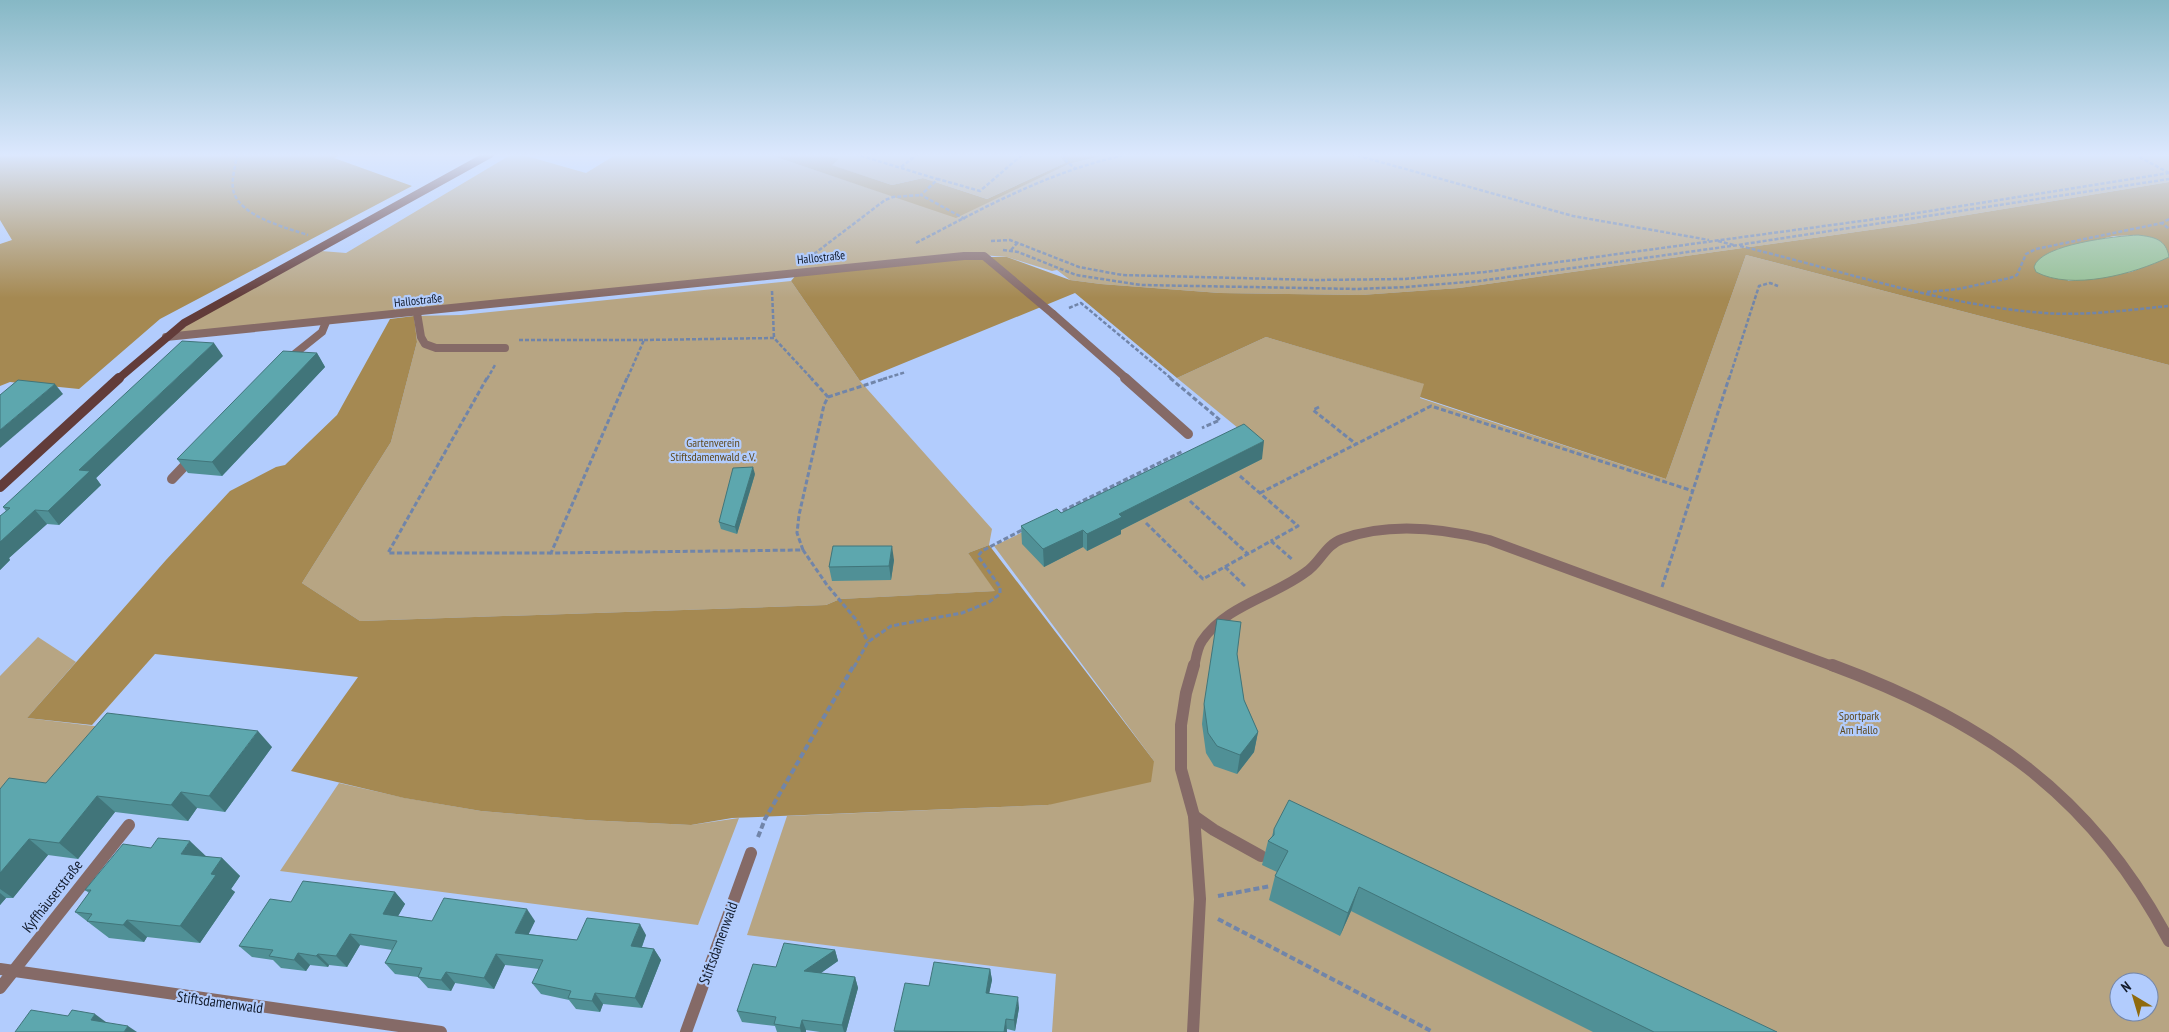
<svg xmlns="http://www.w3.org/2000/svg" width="2169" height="1032" viewBox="0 0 2169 1032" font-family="'PT Sans Narrow',sans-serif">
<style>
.green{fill:#b7a583;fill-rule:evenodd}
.forest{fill:#a58952;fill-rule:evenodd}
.water{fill:#93be90;stroke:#6c8d72}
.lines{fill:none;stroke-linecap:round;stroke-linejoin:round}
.path-far2{stroke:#7185a9;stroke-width:2.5;stroke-dasharray:4 2;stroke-linecap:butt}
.path-far1{stroke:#7185a9;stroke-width:3;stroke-dasharray:5 2.5;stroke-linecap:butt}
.path{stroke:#7185a9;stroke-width:4;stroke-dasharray:6 3;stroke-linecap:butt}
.service-far2{stroke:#856a67;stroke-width:8}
.service-far1{stroke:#856a67;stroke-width:10}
.service{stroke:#856a67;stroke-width:12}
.minor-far2{stroke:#856a67;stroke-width:8}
.minor-far1{stroke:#856a67;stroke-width:10}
.minor{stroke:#856a67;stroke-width:12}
.secondary-far1{stroke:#623c3a;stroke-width:8}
.secondary{stroke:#623c3a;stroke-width:10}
.wall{fill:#509096}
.shaded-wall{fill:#41757a}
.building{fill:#5da7ae;stroke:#41757a}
.labels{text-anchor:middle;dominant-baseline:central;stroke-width:4.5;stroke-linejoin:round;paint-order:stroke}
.street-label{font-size:12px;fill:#121b2c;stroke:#b2ccfd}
.park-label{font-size:12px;fill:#5e491e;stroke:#b2ccfd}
.near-street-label{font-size:15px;fill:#121b2c;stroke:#b2ccfd}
</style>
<rect width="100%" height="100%" fill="#b2ccfd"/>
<g class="green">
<polygon points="512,154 519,154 586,173 617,154 767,154 956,217 1069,164 1110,154 2169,154 2169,182 1912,224 1459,288 1361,295 1220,293 1101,284 1070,280 1057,270 1052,271 1007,257 982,255 174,335 194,320 321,251 346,253"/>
<polygon points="820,154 1058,154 1065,163 987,199 923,178 892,185 831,165 838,159"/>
<path d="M1746,255L2169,365V1032H1052L1056,974L747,935L787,816L1048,805L1154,761L994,546L1238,428L1177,378L1266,337L1425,384L1420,398L1666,479ZM2119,982H2149V1012H2119Z"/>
<polygon points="791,281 860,381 992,529 989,545 968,553 996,591 840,599 826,605 360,621 302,583 391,442 417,342 414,316 461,315"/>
<polygon points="38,637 76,662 27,718 111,728 0,828 0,676"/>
<polygon points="339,783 405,798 481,811 586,820 691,825 739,818 698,925 280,871"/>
</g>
<g class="forest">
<polygon points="0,154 342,154 334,158 412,186 160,319 79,389 10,382 0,386 0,244 12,240 0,220"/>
<polygon points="767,154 820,154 839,159 832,165 892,185 923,178 987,199 1065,163 1058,154 1110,154 1069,164 956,218"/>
<path d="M2169,182V365L1746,255L1666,479L1420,397L1424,384L1266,337L1177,378L1075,293L860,381L791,281L797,274L987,257H1007L1070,280L1101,284L1220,293L1361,295L1459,288L1912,224ZM2138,235L2169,257L2131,272L2068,281L2057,249L2114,236Z"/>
<polygon points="414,316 417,342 391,442 302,583 360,621 826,605 840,599 995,591 968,553 989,545 1154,761 1151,782 1048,805 732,818 691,825 586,820 481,811 404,798 291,771 358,677 155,654 92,725 27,718 166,560 230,491 276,467 285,465 337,415 390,319"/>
</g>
<path class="water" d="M2138,235C2154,237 2166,239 2169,257C2134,274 2072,291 2036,272L2034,267C2040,244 2117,236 2138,235Z"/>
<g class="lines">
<g class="path-far2">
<path d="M237,154C236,166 230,181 234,193C242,217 287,228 308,235"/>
<polyline points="855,154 937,179"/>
<polyline points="1062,154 1067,162 1075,168"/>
<polyline points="1352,154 1573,216 1709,240"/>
<polyline points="2134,154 2169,173"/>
<polyline points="901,167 918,154"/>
<polyline points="965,219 921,195 938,179 980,191 1023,154"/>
<polyline points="2169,219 2162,223 2169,229"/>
<polyline points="991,241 1010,240 1079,267 1122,275 1316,280 1404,279 1485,272 1898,216 2169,173"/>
<polyline points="1718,241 1734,245"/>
<path d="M916,243C985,207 1052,170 1129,154"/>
<path d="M1740,246C1840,270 1941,305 2044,313C2086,316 2128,310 2169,306"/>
<polyline points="1003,250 1018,252 1076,275 1141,285 1358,289 1407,287 1479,281 1738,245 2169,179"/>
<polyline points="1011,250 1018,242"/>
<polyline points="814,254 885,200 893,197 921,195"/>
<polyline points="772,291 774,338"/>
<polyline points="1927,292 1958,289 2010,278 2017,275 2026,254 2036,249 2162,223"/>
<polyline points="1069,308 1081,303 1172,379"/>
<polyline points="519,340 644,340 627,379"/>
<polyline points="644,340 774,338 812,379"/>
<polyline points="487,379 495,365"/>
<polyline points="883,379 906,372"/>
<polyline points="1729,379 1759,286 1770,283 1778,286"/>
</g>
<g class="path-far1">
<polyline points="487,378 388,553 551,553"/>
<polyline points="627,378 551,553 803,550 827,585 858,622 868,642"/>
<polyline points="1170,378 1220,420 1202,428"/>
<polyline points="828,397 887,378"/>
<polyline points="1319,407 1313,410 1356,444"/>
<polyline points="1240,476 1298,526 1271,541"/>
<polyline points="1260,493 1431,406 1693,491"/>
<polyline points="1190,501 1248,554"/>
<polyline points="1056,514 1183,451"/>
<polyline points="1146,523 1203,579 1271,541 1293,560"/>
<polyline points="803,550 797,533 799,515 824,405 828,397 811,378"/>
<polyline points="1225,567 1246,587"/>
<polyline points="1662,587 1729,378"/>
<polyline points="854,667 868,642 891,626 962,613 989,602 1000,594 1000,587 978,556 982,551 1024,529"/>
</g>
<g class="path">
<polyline points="758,837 765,819 854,665"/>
<polyline points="1218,896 1271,886"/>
<polyline points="1218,919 1433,1032"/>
</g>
<g class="service-far2">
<polyline points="417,313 421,337 425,344 436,348 505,348"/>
<polyline points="1053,314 1127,379"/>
</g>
<g class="service-far1">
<polyline points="1125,378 1188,434"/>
<path d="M1194,667C1196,659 1197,648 1202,641C1226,605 1273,597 1306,572C1320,563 1325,545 1342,539C1389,522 1442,528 1489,540L1835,667"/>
</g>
<g class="service">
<path d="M1832,665C1984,721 2092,794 2169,941"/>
<polyline points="1194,816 1214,830 1261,856"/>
<polyline points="1193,1032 1200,899 1194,816 1181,769 1181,725 1186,693 1194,665"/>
</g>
<g class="minor-far2">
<polyline points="166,337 964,256 984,256 1053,314"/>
<polyline points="287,360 322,332 326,322"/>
</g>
<polyline class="minor-far1" points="172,479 192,458"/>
<g class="minor">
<polyline points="0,969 441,1032"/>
<polyline points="0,988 129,825"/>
<polyline points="686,1032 751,853"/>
</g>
<polyline class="secondary-far1" points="118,379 184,323 490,154"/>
<polyline class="secondary" points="0,487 119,378"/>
</g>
<g class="wall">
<polygon points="317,353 325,367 222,476 188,473 177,459"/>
<polygon points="223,356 96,478 101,485 59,525 47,524 9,558 10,560 0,570 6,511 3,507"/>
<polygon points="1262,459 1121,530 1121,534 1087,551 1083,547 1044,567 1022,544 1021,526 1061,513"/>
<polygon points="755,474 737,534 721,529 719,522"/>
<polygon points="894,560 891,580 832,581 829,567"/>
<polygon points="1237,654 1244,700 1258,732 1254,752 1237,774 1214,766 1206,753 1202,724 1204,704"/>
<polygon points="272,747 225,812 197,808 188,821 115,812 78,859 48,855 13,898 6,898 0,905 0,789 46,783"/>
<polygon points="1274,829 1777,1032 1593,1032 1351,911 1340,936 1269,900 1275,876 1277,872 1262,865 1268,841 1272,836"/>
<polygon points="206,857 222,858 240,876 231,889 235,892 200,943 147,937 144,942 109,938 75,912 89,893 85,890"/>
<polygon points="395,892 405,904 398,916 432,921 535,921 528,934 577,940 646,935 642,947 654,949 661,960 642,1008 603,1004 600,1012 576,1009 569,1000 541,994 532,983 539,969 505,965 494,989 455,983 451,991 428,988 418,977 395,974 385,963 392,950 360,945 347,967 329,965 328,967 310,965 306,971 281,968 273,960 252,957 239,946 291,902"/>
<polygon points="835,950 838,961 821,973 855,977 858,988 846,1032 820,1032 806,1030 806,1032 777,1032 775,1026 742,1022 737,1011 776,967"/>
<polygon points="990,969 992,980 989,993 1019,1008 1015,1031 1007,1029 1007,1032 894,1032 929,986"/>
</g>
<g class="shaded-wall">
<polygon points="214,343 223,356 96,478 101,485 59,525 48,511 79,470"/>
<polygon points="317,353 325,367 222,476 212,462"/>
<polygon points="55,384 63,394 0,448 0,430"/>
<polygon points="1264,441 1262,459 1121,530 1121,534 1087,551 1087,534 1119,514"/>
<polygon points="753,467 755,474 737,534 735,527"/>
<polygon points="35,510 47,524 9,558 10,560 0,570 0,542"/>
<polygon points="1083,530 1083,547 1044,567 1043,549"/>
<polygon points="892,546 894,560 891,580 889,566"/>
<polygon points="258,731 272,747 225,812 209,796"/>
<polygon points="1258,732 1254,752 1237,774 1240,755"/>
<polygon points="181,792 197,808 188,821 171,805"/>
<polygon points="97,796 115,812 78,859 59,843"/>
<polygon points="29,839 48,855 13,898 0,889 0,873"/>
<polygon points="190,841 209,859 181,854"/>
<polygon points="222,858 240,876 231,889 235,892 200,943 180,926 211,874"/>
<polygon points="1359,887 1351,911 1340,936 1348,913"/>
<polygon points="395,892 405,904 393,925 383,914"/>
<polygon points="0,893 6,898 0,905"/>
<polygon points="527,909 535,921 524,944 515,933"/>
<polygon points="127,920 147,937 144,942 123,925"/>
<polygon points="640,924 646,935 638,957 631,946"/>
<polygon points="350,934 360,945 347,967 336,956"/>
<polygon points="654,949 661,960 642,1008 635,998"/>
<polygon points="835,950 838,961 808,982 804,971"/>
<polygon points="298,953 310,965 306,971 294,960"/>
<polygon points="318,954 329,965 328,967 316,956"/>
<polygon points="496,954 505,965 494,989 484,978"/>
<polygon points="990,969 992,980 987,1004 986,993"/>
<polygon points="446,972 455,983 451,991 441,980"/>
<polygon points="855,977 858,988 846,1032 844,1032 842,1025"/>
<polygon points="595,993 603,1004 600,1012 592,1001"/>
<polygon points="1018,997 1019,1008 1015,1031 1014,1020"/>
<polygon points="95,1014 110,1025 91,1020"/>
<polygon points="1006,1019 1007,1032 1004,1032"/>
<polygon points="802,1020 806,1030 806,1032 801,1032 800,1028"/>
<polygon points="128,1026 137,1032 124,1032"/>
</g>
<g class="building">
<polygon points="182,341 214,343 79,470 90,471 48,511 35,510 0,542 0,516 10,508 3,507"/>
<polygon points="283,351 317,353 212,462 177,459"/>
<polygon points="18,380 55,384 0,430 0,395"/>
<polygon points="1244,424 1264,441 1119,514 1122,517 1087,534 1083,530 1043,549 1021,526 1057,509 1061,513"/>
<polygon points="753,467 735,527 719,522 733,468"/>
<polygon points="833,546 892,546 889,566 829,567"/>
<polygon points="1217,619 1241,622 1237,654 1244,700 1258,732 1240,755 1217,746 1208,733 1204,704"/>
<polygon points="107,713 258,731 209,796 181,792 171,805 97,796 59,843 29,839 0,873 0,789 9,778 46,783"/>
<polygon points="1289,800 1777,1032 1654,1032 1359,887 1348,913 1275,876 1288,851 1268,841 1274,835 1274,829"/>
<polygon points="158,838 190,841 181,854 222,858 211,874 216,875 180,926 127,920 123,925 87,921 92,914 75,912 91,890 85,890 123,844 151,848"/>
<polygon points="303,881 395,892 383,914 432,921 444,898 527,909 515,933 577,940 587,918 640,924 631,946 654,949 635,998 595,993 592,1001 568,998 571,991 532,983 543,960 496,954 484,978 446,972 441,980 418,977 422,968 385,963 397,941 350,934 336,956 318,954 316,956 298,953 294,960 269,956 273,950 239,946 270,899 291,902"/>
<polygon points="784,943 835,950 804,971 855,977 842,1025 802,1020 800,1028 774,1024 776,1017 737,1011 753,964 776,967"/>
<polygon points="934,962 990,969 986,993 1018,997 1014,1020 1006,1019 1004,1032 894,1031 905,983 929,986"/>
<polygon points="31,1010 68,1016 72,1010 95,1014 91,1020 128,1026 124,1032 15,1032"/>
</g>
<linearGradient id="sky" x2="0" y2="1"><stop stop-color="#86b8c5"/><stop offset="0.52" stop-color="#dce8fe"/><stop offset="1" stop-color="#dce8fe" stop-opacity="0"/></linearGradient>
<rect width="2169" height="298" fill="url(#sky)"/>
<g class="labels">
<g class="street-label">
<text transform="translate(821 257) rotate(-6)">Hallostraße</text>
<text transform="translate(418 300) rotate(-6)">Hallostraße</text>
</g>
<g class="park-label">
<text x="713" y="442">Gartenverein<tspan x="713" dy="14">Stiftsdamenwald e.V.</tspan></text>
<text x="1859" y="715">Sportpark<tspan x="1859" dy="14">Am Hallo</tspan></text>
</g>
<g class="near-street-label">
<text transform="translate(52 896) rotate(-52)">Kyffhäuserstraße</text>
<text transform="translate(718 943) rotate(-70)">Stiftsdamenwald</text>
<text transform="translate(220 1002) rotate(8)">Stiftsdamenwald</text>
</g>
</g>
<g transform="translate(2134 997) rotate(322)"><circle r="24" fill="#b2ccfd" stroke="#7285a9"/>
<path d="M0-4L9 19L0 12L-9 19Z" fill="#8f6a0e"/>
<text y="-8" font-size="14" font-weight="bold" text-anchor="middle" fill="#121b2c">N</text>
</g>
</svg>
